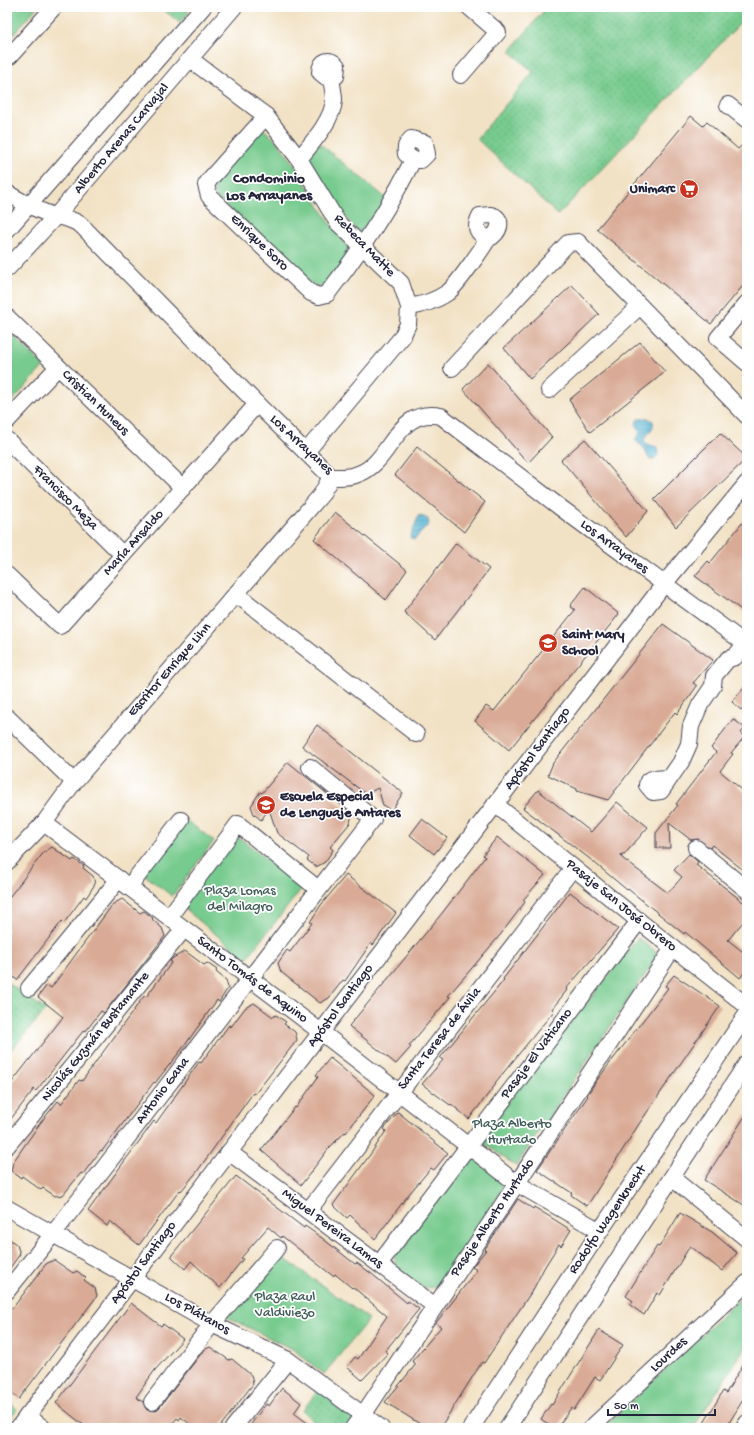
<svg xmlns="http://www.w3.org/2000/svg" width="754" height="1435" viewBox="0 0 754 1435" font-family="'Gochi Hand',sans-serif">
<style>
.grass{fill:url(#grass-dots);stroke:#4c7664}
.park{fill:#77cb8e;stroke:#4c7664}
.water{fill:url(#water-rules);stroke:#3a6b86}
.building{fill:#d9aa95}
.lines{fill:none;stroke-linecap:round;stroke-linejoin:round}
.minor-casing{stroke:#413f50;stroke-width:18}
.minor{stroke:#fff;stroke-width:16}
.labels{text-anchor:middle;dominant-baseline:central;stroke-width:3.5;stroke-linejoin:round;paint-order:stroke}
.street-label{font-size:14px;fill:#22223b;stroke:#fff}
.poi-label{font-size:14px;font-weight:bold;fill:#22223b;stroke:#fff;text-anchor:start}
.park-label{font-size:14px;fill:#405d58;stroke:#fff}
.neighbourhood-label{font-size:15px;font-weight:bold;fill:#22223b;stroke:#fff}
</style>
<defs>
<pattern id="grass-dots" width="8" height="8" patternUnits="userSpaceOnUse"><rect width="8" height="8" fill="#77cb8e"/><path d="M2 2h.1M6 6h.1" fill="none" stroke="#67ae7b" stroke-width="1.8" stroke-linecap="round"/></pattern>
<pattern id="water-rules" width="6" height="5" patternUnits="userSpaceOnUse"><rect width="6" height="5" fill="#52b4d1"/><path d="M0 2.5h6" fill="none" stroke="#4492ab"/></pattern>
</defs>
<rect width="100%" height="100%" fill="#fff"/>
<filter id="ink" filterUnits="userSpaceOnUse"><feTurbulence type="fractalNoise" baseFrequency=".025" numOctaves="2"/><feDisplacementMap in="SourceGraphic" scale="8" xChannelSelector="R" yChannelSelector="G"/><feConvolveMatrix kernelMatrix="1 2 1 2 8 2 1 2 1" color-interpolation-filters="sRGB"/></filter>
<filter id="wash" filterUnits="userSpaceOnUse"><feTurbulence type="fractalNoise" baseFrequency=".012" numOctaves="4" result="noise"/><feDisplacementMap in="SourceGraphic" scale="16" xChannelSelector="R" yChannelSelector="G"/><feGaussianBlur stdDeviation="0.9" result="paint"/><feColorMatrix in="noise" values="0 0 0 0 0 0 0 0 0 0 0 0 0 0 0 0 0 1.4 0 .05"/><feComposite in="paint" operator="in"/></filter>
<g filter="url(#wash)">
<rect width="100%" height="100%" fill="#f2e2c5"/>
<g class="grass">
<polygon points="160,7 183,7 189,12 180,23"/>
<polygon points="547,7 747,7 747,16 558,215 477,139 533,72 510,51"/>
<polygon points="7,982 46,1010 7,1054"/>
<polygon points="322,1385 353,1407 353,1428 321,1428 302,1411"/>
<polygon points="7,1400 17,1409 7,1422"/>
</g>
<g class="park">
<polygon points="7,7 37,7 7,42"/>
<path d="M262,128C291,151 305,185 325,215C333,228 343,240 352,253L323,286H314L214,195V183Z"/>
<polygon points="319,143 387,199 376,217 359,233 335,205 308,156"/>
<polygon points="7,330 44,366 7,407"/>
<polygon points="183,818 214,841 172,896 142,873"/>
<polygon points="237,836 303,887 246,959 180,905"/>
<polygon points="638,938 659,954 516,1166 478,1139"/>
<polygon points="470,1154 508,1181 439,1287 423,1288 396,1268 394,1251"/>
<polygon points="278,1254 369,1319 324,1374 294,1350 225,1316"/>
<polygon points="747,1292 747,1345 693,1428 603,1428"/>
</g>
<g class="water">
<path d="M642,418H648L653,421C655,431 645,433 644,442L646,444L657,447L658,455L654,459H649L644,448L635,440L640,433L636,425L637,420Z"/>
<polygon points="419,515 428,519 429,524 414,540 410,537"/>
</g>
<g id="blocks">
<g class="building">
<polygon points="691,116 703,126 707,122 738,149 747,140 747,281 711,324 597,229"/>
<polygon points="572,285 599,314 530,379 504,348"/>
<polygon points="640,342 665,372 590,432 569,400"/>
<polygon points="488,363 552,437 528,463 463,389"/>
<polygon points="720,433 747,458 676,527 654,499"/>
<polygon points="585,439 648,511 626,537 561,460"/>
<polygon points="417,447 485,502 464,532 395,475"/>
<polygon points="335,512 407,570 386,600 314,539"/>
<polygon points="747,517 747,614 695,576 708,561 710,563"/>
<polygon points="456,543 489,569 435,640 404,612"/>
<polygon points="585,587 619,614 509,750 475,721 486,706 494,711 575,610 570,606"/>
<polygon points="663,624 713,660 693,683 697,686 677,714 675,712 608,800 577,791 577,789 548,775 553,763"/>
<polygon points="747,684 747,703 741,710 732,702"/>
<polygon points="733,719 745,728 741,733 745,736 731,753 733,754 720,771 747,794 747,873 712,845 710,848 698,839 691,840 669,823 670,848 656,848 656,833 678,805 676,804 716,752 711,748"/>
<polygon points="317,725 403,793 391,811 383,805 378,788 366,794 302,746"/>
<polygon points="288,762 352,814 350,823 330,847 333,850 325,862 316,867 307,860 309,857 277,833 269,809 261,820 254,814 251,806 260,792 262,793"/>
<polygon points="538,790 591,832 617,802 648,827 624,855 621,855 622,858 668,893 682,877 674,870 689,854 698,862 696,865 747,905 747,917 728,940 747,955 747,969 740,978 685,932 684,934 628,889 627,890 590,859 523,808"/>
<polygon points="422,819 447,838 434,854 410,835"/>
<polygon points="497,837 545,875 523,900 525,902 501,934 448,996 450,997 409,1046 411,1047 396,1064 349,1026 443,912 485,857 483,855"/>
<polygon points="52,847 72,861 74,859 84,866 83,868 93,876 95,884 86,898 84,896 64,923 62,921 17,980 7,972 7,900 44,852"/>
<polygon points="346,875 396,913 373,945 371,943 345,981 343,980 329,998 320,1003 281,972 278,963 287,950 290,952 312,923 310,922 321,905"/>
<polygon points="570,892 618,929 566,989 567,990 552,1009 554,1011 495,1083 496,1084 469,1119 451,1104 450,1105 422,1084 443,1060 440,1058 504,980 503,979"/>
<polygon points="122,899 140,913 144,911 153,918 152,919 162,928 165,936 104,1013 101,1011 86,1031 84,1030 36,1091 34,1089 7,1124 7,1078 12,1082 63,1017 38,997 47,985 51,988 113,904"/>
<polygon points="185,951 204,965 207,963 217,970 216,972 226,980 228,988 219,1002 217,1000 185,1045 155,1083 154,1082 102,1151 101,1150 83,1174 81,1173 63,1195 55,1196 43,1188 41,1190 22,1176 21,1178 11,1171 13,1162 41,1122 58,1101 61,1104 79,1080 82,1081 144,996 146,997 172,962 170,961 173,958"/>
<polygon points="674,975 720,1006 639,1124 587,1206 571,1195 572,1193 537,1170 588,1096 587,1095 597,1080 668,988 665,986"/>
<polygon points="254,1003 273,1017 276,1015 286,1022 284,1024 295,1032 297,1040 255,1094 253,1093 196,1173 181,1191 180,1190 139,1245 110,1221 107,1226 88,1211 154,1121 156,1123 199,1062 201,1063 229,1025 231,1027 245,1008"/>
<polygon points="330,1058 375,1095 346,1133 345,1132 329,1148 301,1185 261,1150 295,1107 296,1108 318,1077 316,1075"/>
<polygon points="398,1112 448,1153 434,1170 431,1168 409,1194 375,1239 350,1215 347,1218 333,1205 372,1152 386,1131 384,1129"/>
<polygon points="747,1113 747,1207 704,1180"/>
<polygon points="236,1176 304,1228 305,1226 322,1238 355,1264 357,1263 372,1274 407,1303 408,1301 419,1309 385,1351 388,1353 362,1380 347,1367 355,1357 358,1359 387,1316 353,1287 352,1288 335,1274 333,1276 282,1236 281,1238 268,1227 241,1258 243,1259 220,1288 191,1261 185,1269 171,1256"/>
<polygon points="518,1199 533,1209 534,1207 571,1230 561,1246 559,1244 544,1268 534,1288 484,1363 482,1362 440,1428 416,1428 420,1424 385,1402 416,1364 412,1361 441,1327 436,1323 477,1270 472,1267 486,1250 485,1249"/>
<polygon points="680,1213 712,1232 737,1253 722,1271 690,1246 660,1295 657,1293 644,1315 630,1305 633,1301 626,1296 657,1246 659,1247"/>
<polygon points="7,1237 17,1245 20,1254 7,1272"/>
<polygon points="54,1260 73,1273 77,1271 86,1278 84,1280 95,1288 97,1296 19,1399 7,1389 7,1305 12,1309 46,1264"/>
<polygon points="131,1303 161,1326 163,1324 183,1339 155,1370 136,1397 143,1402 147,1410 155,1411 159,1408 204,1350 210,1347 229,1360 232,1359 251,1375 253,1384 219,1428 195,1428 181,1417 179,1420 177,1418 169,1428 87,1428 56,1403"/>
<polygon points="599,1330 623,1345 600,1380 595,1377 574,1410 571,1408 557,1428 554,1428 541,1419 551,1404 552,1405"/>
<polygon points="747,1358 747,1393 726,1428 701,1428 723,1391 726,1393"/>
<polygon points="282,1388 301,1403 294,1413 314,1428 248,1428 266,1404 269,1406"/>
</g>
</g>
</g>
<g filter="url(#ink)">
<use href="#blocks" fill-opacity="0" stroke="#413f50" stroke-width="1"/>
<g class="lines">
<g class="minor-casing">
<g id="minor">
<polyline points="7,54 10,56 54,7"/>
<polyline points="190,59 266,116 299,159 338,223 401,283 409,307 408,324 402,337 306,452"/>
<polyline points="461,75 498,32 469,7"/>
<polyline points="728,105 747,120"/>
<path d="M266,116L210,179L206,185L209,196L311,293L319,296L327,294C360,252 389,208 413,160H421L427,154L425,143L411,139C406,144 405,147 406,154L413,160"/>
<path d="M299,159C311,144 333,120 334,100C334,93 332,85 331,79L336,76L337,66C330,57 320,61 320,72L326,77L331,79"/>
<path d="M7,193C22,202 38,211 55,216C65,218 72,219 81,225L257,404L331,477C340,477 349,478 358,474C393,462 394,407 441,416L561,508L747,645"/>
<polyline points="7,230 203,7"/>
<polyline points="7,269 56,216 234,7"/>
<polyline points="747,303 718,338 747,363"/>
<path d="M409,307C423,305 435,301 447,293C456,287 481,250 488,239C477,233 474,228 480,216C483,216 487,215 490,215C505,217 500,234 488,239"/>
<polyline points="7,317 183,488"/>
<polyline points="452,368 568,243 578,242 747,416"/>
<polyline points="549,390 640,306"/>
<polyline points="7,421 58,367"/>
<polyline points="7,440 123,555"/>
<polyline points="7,575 60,626 257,404"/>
<polyline points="236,594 416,734"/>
<polyline points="7,717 74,782"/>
<polyline points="670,778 652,779 648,781 647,785 653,792 661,791 681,762 689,744 691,726 700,705 713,686 714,676 728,659 735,657 745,644"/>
<polyline points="495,804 639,921 747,1006"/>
<polyline points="44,823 321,1032 516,1183 600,1231"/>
<polyline points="696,848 747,890"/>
<polyline points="7,862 44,823 74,782 321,495 331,477"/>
<polyline points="129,887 181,820"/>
<polyline points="169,917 238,824 318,889"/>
<polyline points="29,988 119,879"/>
<polyline points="7,1146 184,929"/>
<polyline points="229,1152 435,1306"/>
<polyline points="672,1178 747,1239"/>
<polyline points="7,1208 212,1324 288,1360 381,1428"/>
<polyline points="308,1211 573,868"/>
<polyline points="379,1264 639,921"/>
<polyline points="7,1291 53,1234 373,819 310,767"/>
<polyline points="152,1402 212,1324 277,1248"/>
<polyline points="27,1416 43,1428"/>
<polyline points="18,1428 664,584 747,483"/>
<polyline points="233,1428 288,1360"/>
<polyline points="353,1428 363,1415 673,948"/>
<polyline points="471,1428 600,1231 747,1014"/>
<polyline points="507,1428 747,1063"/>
<polyline points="591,1428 747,1283"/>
<polyline points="744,1428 747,1423"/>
</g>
</g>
<use href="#minor" class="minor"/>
</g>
</g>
<defs>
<g id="supermarket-disc" transform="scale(1)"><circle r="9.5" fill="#c8321e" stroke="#fff"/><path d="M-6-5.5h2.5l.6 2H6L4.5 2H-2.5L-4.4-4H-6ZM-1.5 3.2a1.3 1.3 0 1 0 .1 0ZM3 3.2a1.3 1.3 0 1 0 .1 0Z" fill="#fff"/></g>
<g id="school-disc" transform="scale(1)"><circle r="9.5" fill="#c8321e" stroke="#fff"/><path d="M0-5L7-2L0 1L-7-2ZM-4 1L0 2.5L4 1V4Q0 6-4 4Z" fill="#fff"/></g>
</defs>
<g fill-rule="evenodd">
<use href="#supermarket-disc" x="689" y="189"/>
<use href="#school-disc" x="548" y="643"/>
<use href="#school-disc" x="266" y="805"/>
</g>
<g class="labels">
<g class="street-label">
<text transform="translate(122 139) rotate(-50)">Alberto Arenas Carvajal</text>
<text transform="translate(259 243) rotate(44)">Enrique Soro</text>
<text transform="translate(364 246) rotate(46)">Rebeca Matte</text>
<text transform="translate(95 403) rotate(44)">Cristian Huneus</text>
<text transform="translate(301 445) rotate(43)">Los Arrayanes</text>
<text transform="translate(65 498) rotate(45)">Francisco Meza</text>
<text transform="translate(134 543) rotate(-48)">María Ansaldo</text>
<text transform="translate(614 547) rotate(36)">Los Arrayanes</text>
<text transform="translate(170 670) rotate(-49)">Escritor Enrique Lihn</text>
<text transform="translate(538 749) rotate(-53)">Apóstol Santiago</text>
<text transform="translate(621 906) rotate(39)">Pasaje San José Obrero</text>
<text transform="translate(252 980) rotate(37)">Santo Tomás de Aquino</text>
<text transform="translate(341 1006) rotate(-53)">Apóstol Santiago</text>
<text transform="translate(96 1037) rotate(-51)">Nicolás Guzmán Bustamante</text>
<text transform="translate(440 1039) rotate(-52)">Santa Teresa de Ávila</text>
<text transform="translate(537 1054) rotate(-53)">Pasaje El Vaticano</text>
<text transform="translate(163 1091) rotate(-53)">Antonio Gana</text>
<text transform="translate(493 1218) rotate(-56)">Pasaje Alberto Hurtado</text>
<text transform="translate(608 1220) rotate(-56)">Rodolfo Wagenknecht</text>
<text transform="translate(332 1229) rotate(37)">Miguel Pereira Lamas</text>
<text transform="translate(144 1263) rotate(-53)">Apóstol Santiago</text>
<text transform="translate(197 1314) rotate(29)">Los Plátanos</text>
<text transform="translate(669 1355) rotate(-43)">Lourdes</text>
</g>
<g class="poi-label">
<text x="675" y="189" text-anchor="end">Unimarc</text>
<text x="562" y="635">Saint Mary<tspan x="562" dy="16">School</tspan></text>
<text x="280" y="797">Escuela Especial<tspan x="280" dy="16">de Lenguaje Antares</tspan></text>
</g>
<g class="park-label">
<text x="240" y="891">Plaza Lomas<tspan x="240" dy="16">del Milagro</tspan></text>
<text x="512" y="1124">Plaza Alberto<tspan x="512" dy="16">Hurtado</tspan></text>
<text x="285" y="1297">Plaza Raul<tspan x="285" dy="16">Valdiviezo</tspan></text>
</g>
<g class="neighbourhood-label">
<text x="269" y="179">Condominio<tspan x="269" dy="17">Los Arrayanes</tspan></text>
</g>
</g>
<rect width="754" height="1435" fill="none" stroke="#fff" stroke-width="24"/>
<path d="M608 1409v6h107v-6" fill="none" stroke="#22223b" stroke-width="2"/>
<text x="614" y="1409" font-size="12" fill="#22223b" stroke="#ffffff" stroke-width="3" paint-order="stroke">50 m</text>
</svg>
